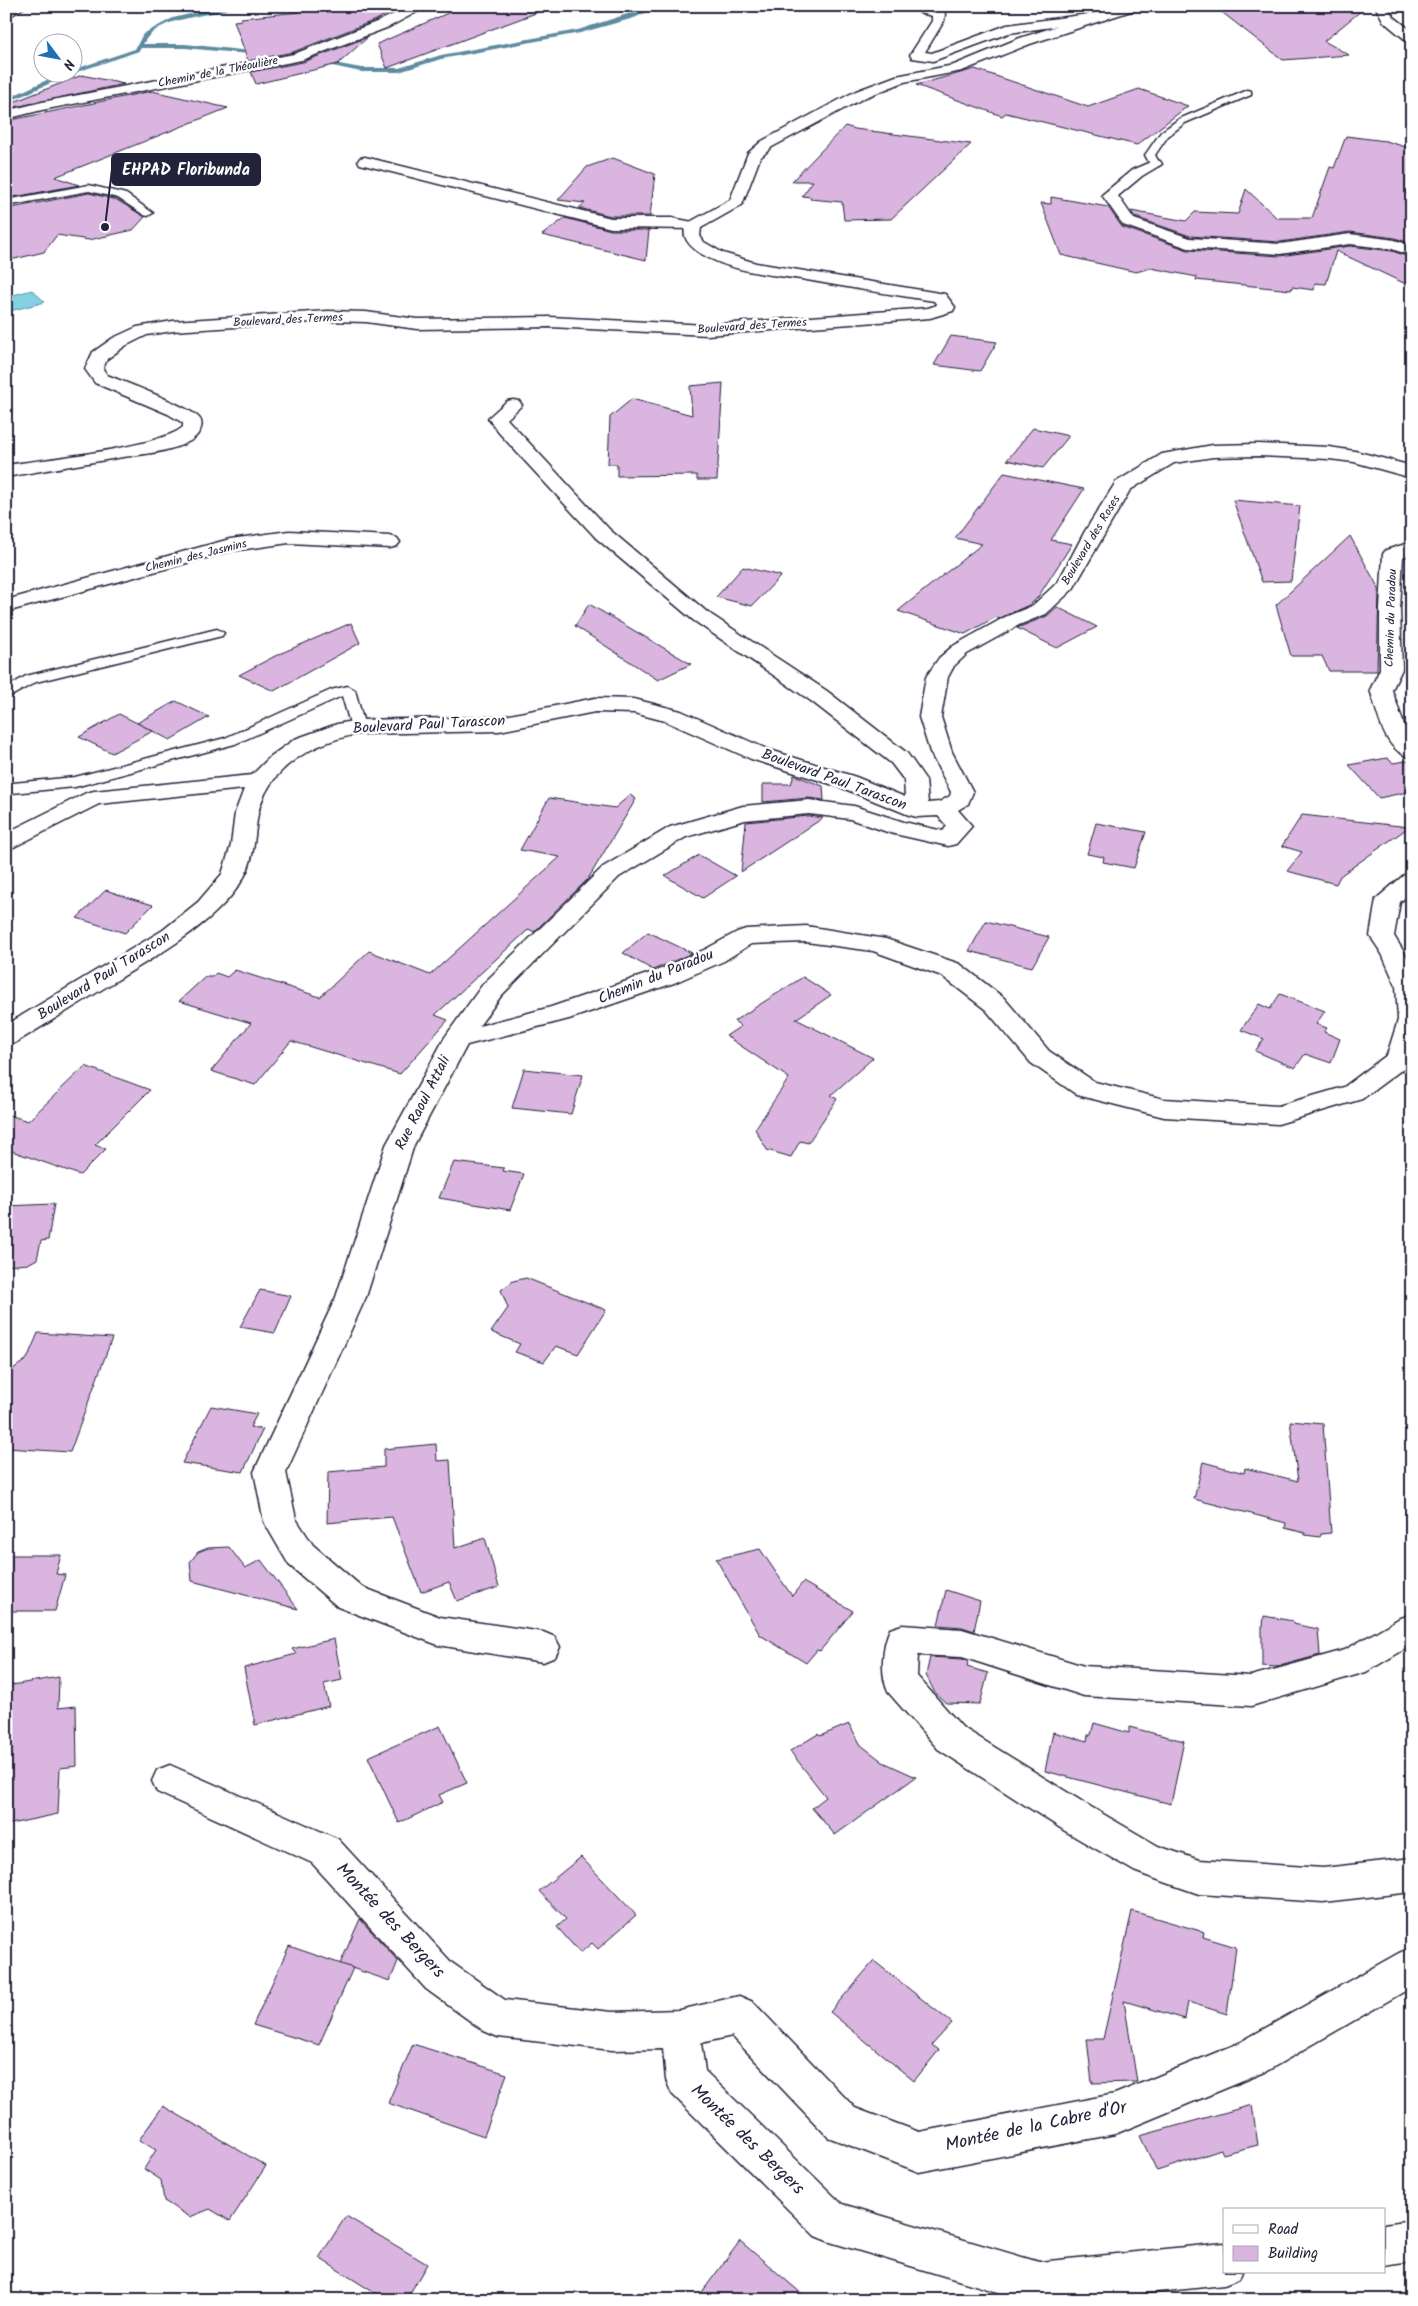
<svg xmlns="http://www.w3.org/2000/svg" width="1418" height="2306" viewBox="0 0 1418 2306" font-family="Kalam,sans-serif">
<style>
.water{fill:#85d1e4;stroke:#5d8ba0}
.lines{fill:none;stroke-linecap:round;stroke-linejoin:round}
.stream{fill:#5d8ba0;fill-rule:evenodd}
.building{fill:#d9b5df;stroke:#22223b}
.service-casing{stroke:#22223b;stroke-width:3}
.minor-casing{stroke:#22223b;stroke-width:3}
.tertiary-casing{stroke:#22223b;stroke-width:3}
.service{fill:#fff;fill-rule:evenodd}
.minor{fill:#fff;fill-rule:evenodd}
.tertiary{fill:#fff;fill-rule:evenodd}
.labels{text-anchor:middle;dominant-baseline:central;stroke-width:5;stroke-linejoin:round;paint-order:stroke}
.far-street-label{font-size:12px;fill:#22223b;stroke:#fff}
.street-label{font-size:15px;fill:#22223b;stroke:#fff}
.near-street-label{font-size:18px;fill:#22223b;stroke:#fff}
.leader{fill:none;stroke:#22223b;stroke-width:2}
.callout-dot{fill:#22223b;stroke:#fff;stroke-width:2}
.callout{fill:#22223b;stroke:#22223b;stroke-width:2}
.callout-label{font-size:16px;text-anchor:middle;font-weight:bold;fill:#fff}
</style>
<rect width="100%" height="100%" fill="#fff"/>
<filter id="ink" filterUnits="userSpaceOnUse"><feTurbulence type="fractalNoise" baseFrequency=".02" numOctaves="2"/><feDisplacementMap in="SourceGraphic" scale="10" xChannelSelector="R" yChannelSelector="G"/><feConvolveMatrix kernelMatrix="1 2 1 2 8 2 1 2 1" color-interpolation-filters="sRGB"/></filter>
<g filter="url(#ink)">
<polygon class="water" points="32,290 45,302 6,312 6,297"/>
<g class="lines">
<g class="stream">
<path d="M223,6H235C208,19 159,14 143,44H185L279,54L281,57L185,48H141L139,51L71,74L6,103V99L64,72H72V70L135,49L143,34L173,18Z"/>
<polygon points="652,6 661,6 634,18 580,33 441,59 399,72 361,72 304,60 307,58 361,68 399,68 441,55 578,30"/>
</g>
</g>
<g class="building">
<polygon points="297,6 402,6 378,19 293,52 248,61 234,21 242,20 241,18 299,12"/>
<polygon points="464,6 543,6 544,10 387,68 377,44"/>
<polygon points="1214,6 1367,6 1324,41 1349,55 1283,60"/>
<polygon points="368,37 338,64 256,84 251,72 303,62"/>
<polygon points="975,69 1088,107 1139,89 1188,106 1137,145 1006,113 1002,116 916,85"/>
<polygon points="82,75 124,84 6,109 6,105"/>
<polygon points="152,91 228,108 55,177 79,185 14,197 10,194 6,195 6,121"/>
<polygon points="845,126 855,129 971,144 891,219 844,220 842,202 810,199 811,197 802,196 813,181 792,181"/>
<polygon points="1346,136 1386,141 1412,149 1412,244 1395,238 1350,232 1280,242 1190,236 1135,217 1131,211 1186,221 1195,212 1238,214 1246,189 1277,218 1312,218 1330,167 1334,168"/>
<polygon points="613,158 655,174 650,216 611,216 579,208 585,203 558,200 587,167"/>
<polygon points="89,193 117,200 145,217 133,230 89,240 57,235 44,252 6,261 6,209"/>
<polygon points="1051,197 1108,207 1122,227 1188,250 1280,256 1350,246 1392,251 1412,258 1412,287 1336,251 1326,284 1315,283 1314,290 1292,287 1291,290 1196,280 1197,277 1151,268 1136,272 1061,255 1041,203 1051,204"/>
<polygon points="565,218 611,230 649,230 646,260 542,235"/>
<polygon points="951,336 997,342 980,371 934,365"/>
<polygon points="723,383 717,480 697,480 697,475 617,476 617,464 608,464 610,417 632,399 692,415 690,386"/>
<polygon points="1033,428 1069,436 1043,468 1007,460"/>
<polygon points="1004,473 1084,489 1051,540 1072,544 1038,597 1031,604 998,619 996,617 965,634 898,611 982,544 955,538"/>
<polygon points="1233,500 1300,506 1291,581 1262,582"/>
<polygon points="1350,536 1379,589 1377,671 1329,671 1322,656 1291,656 1276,605"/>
<polygon points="743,567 781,576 752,606 716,597"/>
<polygon points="589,604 691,664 658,680 575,626"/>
<polygon points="1057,607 1097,627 1057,648 1017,628 1047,616"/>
<polygon points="351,623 360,643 274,691 239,675 277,655"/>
<polygon points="176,701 209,717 170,740 137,723"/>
<polygon points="119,714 153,731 112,753 79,737"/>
<polygon points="1387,758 1393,763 1412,760 1412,791 1379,798 1349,765"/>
<polygon points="794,775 823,786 824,800 809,798 763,802 763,784 791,784"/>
<polygon points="630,795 636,799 588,879 534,932 529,929 435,1015 448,1020 400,1074 291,1041 255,1085 211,1071 251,1023 179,1001 205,977 212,977 216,973 227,977 235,970 320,997 369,951 430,975 560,857 520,850 549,798 615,808"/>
<polygon points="1302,815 1409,827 1340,876 1336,884 1287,871 1302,852 1282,846"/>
<polygon points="809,816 823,818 741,872 746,822"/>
<polygon points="1096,823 1146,832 1134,868 1103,862 1104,857 1087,854"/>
<polygon points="699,855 736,876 703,898 665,876"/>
<polygon points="106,890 126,897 153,905 125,933 77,918"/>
<polygon points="986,921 1049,937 1032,967 969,951"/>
<polygon points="648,932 692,953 653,970 623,953"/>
<polygon points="803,977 831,995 796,1019 873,1058 831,1095 837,1099 808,1143 800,1141 791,1157 767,1150 755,1129 789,1078 726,1036 741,1026 734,1021"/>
<polygon points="1280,994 1325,1011 1316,1024 1327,1028 1324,1032 1340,1039 1331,1063 1305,1054 1295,1068 1255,1051 1264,1039 1241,1030 1259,1004 1270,1009"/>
<polygon points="85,1066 150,1090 95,1145 106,1149 80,1175 6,1149 6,1114 28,1121"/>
<polygon points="524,1069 583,1075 571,1114 512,1108"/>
<polygon points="454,1162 504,1168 503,1171 524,1174 510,1210 439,1198"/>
<polygon points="54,1204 48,1240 41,1241 37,1259 28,1264 6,1266 6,1206"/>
<polygon points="526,1278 606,1310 578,1354 556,1346 544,1362 515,1352 520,1344 491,1332 508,1308 501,1290 513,1281"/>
<polygon points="260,1290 291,1296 275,1333 240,1327"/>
<polygon points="38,1333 112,1338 70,1452 6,1448 6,1413 11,1402 6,1394 6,1374 27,1359"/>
<polygon points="211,1406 257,1414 250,1427 263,1429 243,1472 182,1463"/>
<polygon points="1290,1421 1323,1424 1331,1533 1321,1534 1320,1537 1305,1535 1305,1533 1285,1528 1286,1523 1194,1499 1203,1462 1244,1473 1245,1468 1298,1481"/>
<polygon points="436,1444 437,1461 450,1460 455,1548 485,1538 499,1587 457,1601 449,1582 421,1592 392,1517 327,1523 328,1472 384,1467 384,1449"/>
<polygon points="229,1547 245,1568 261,1560 298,1609 192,1581 190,1562 198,1552 208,1548"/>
<polygon points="760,1549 792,1596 803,1582 853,1611 820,1651 817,1650 806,1663 760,1635 716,1559"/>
<polygon points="6,1555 61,1555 56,1574 65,1575 55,1611 6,1611"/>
<polygon points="946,1590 980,1601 974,1631 962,1627 938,1625"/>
<polygon points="1264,1616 1293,1621 1293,1624 1318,1629 1320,1655 1276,1667 1262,1666 1262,1626 1263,1626"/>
<polygon points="334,1639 342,1680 324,1684 329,1706 255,1725 244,1668 296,1654 292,1649"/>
<polygon points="930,1657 962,1659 968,1661 967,1667 988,1673 980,1704 946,1703 935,1693 926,1675"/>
<polygon points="59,1677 58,1708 76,1706 77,1766 60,1768 58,1814 6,1825 6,1686"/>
<polygon points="1094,1723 1129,1733 1129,1727 1184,1741 1171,1804 1045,1771 1053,1732 1087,1741 1088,1735 1091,1735"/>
<polygon points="849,1724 861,1745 883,1762 916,1777 835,1835 812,1808 826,1797 790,1751 818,1734 820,1736"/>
<polygon points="440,1726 467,1783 439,1795 443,1802 399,1823 368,1757"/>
<polygon points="581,1857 636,1915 598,1949 592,1943 580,1953 557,1927 566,1919 539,1891"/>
<polygon points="1132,1911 1204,1932 1203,1937 1236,1947 1227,2014 1188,2002 1185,2019 1124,2001 1137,2082 1092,2083 1087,2039 1103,2039"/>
<polygon points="360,1919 398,1961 390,1981 340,1964"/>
<polygon points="289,1946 353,1968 319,2045 253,2025"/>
<polygon points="874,1961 952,2023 932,2045 939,2050 914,2081 830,2012"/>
<polygon points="413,2044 507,2074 484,2136 388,2103"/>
<polygon points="1252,2105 1258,2145 1223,2154 1221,2150 1157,2171 1140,2136"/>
<polygon points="163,2106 266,2166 230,2221 210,2209 190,2217 164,2201 161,2180 144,2169 156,2150 139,2140"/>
<polygon points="346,2216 427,2264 406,2300 386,2300 319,2258"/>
<polygon points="740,2241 766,2263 809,2300 696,2300"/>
</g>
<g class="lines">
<g class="service-casing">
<g id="service">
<polygon points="1248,90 1251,91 1251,95 1185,123 1168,136 1155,155 1160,164 1159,166 1151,166 1145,155 1161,132 1179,119"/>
<polygon points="89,185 126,194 153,213 148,216 144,215 118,198 89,191 6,206 6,200"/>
<polygon points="217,629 224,633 222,636 36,682 6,699 6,688 26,676"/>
<polygon points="348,686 355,690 365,727 363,730 358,731 351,727 342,696 235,744 75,787 12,793 6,791 6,781 13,783 75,777 225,738 331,690"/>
</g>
</g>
<g class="minor-casing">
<g id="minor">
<polygon points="411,6 428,6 389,27 302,60 42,110 6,119 6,111 42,102 294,54 379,21"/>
<polygon points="924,6 944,11 945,14 944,21 925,52 932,53 1007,25 1104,12 1110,16 1104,20 1009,33 933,61 912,58 910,55 932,21 932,16 920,13 918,10"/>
<polygon points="365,157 611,218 672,218 698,223 701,226 698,229 611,228 360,164 358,161 360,158"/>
<polygon points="1155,160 1160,161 1162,164 1142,176 1118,196 1134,219 1190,238 1280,244 1350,234 1395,240 1412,246 1412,256 1392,249 1350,244 1280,254 1188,248 1123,225 1102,195 1132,170"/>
<path d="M513,400L519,401L522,405L507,419L610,530L707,612L827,691L907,753L926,780L928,803L939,802L950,796L951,792L930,752L919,717L926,677L939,658L953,646L1005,617L1032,606L1058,582L1085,531L1116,482L1162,454L1213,445L1258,444L1329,447L1355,451L1412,466V478L1354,462L1329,459L1258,456L1213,457L1174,463L1130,490L1073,589L1046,614L1019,625L967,654L954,666L948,677L941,717L952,752L973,792L968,804L958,810L972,826L956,844L948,846L890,833L850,819L809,814L745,820L686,837L619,877L501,996L479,1026L551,1007L656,971L706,949L737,932L746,929L806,926L886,939L960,964L1004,998L1049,1051L1095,1082L1164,1099L1278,1106L1344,1087L1387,1055L1398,1020L1396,986L1382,954L1370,936L1376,899L1404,875L1412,873V892L1400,902L1394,936L1412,965V1060L1408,1065L1362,1099L1278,1124L1164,1117L1077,1095L1031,1063L986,1010L942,976L873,951L806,942L751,944L724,961L674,983L569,1019L467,1045L414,1145L366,1297L286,1472L296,1519L313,1545L362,1587L440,1617L543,1632L555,1637L560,1647L555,1657L543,1662L438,1645L338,1607L289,1565L264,1522L254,1472L336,1297L386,1145L445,1037L483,984L603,867L670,827L743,806L809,800L854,806L904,822L943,831L947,826L938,816L917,817L909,815L840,787L751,759L665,721L634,713L595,712L499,731L358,734C314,742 268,767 258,814C254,835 255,858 244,877C220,921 160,953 119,979C84,1000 50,1022 15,1043L6,1045V1025L163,930L198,902L222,874L231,845L235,813L244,789L99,804L14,847L6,849V833L86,793L94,791L252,775L271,756L295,739L337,724L358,720L499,717L595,698L634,699L681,711L767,749L856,777L905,797L904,780L891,763L811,701L693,620L596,538L500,434L488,418L507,401Z"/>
<polygon points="289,531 390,536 397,538 400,542 397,546 390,548 289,543 231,551 6,612 6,600 230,539"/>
<path d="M1412,542V554L1403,557L1400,609L1402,669L1392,690L1409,739L1412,741V758C1382,750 1379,715 1370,690L1380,669V609L1383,554L1386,550Z"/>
<path d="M1412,1614V1645L1366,1672L1251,1706L1084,1696L962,1657L918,1655L917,1676L962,1727L1091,1807L1158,1846L1199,1860L1323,1868L1412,1858V1892L1323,1902L1199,1894L1147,1876L1134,1871L1065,1831L938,1749L888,1692C880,1674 882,1646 890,1629L902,1625L962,1629L1084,1666L1251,1676L1345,1650L1400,1618Z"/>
<polygon points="170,1765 338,1839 452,1963 505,2000 612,2012 680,2010 739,1996 753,2002 855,2108 919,2132 1115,2094 1237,2044 1399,1953 1412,1948 1412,1987 1265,2072 1115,2134 919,2172 828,2137 732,2036 701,2043 705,2071 842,2204 1039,2262 1224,2243 1224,2272 1242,2272 1239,2279 1224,2285 1081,2300 1025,2300 830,2242 815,2236 672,2094 666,2080 663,2049 612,2050 498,2037 484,2031 426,1989 312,1863 157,1792 152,1781 157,1770"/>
<polygon points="1412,2220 1412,2262 1384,2266 1384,2224"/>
</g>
</g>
<g class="tertiary-casing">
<g id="tertiary">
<polygon points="11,6 26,6 6,19 6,9"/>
<path d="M1119,6H1139L1137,9L1030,44L962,71L904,82L866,97L772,147L760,158L742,205L701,228L700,236L704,242L723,253L756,263L945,294L955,307L953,311L930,318L707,335L550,327L417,329L366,322L328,321L173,331L147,335L125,346L107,359L103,369L107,375C124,382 192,407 200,419C205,427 197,437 190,441C171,452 144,454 123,457C84,464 45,470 6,477V465C41,460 161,447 183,427V423L168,414L95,383L85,369L93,352L113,338L137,327L173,321L328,311L366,312L417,319L550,317L707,325L928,308L937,305L934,301C889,294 845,287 801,279C771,275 738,272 711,259C698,253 676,239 688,223L730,200L748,153L762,141L856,91L896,76L954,65L1020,38Z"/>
<polygon points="1375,6 1387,6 1394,17 1412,31 1412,42 1407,41 1384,22"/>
</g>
</g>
<use href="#service" class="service"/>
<use href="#minor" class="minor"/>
<use href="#tertiary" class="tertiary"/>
</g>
</g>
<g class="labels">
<g class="far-street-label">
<text transform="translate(218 72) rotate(-11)">Chemin de la Théoulière</text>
<text transform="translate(288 320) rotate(-3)">Boulevard des Termes</text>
<text transform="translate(752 326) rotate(-4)">Boulevard des Termes</text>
<text transform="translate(1091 540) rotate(-59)">Boulevard des Roses</text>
<text transform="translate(196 556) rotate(-14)">Chemin des Jasmins</text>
<text transform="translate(1391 618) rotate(-88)">Chemin du Paradou</text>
</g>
<g class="street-label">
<text transform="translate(429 725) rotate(-3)">Boulevard Paul Tarascon</text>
<text transform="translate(834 780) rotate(20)">Boulevard Paul Tarascon</text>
<text transform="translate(104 976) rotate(-32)">Boulevard Paul Tarascon</text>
<text transform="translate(656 977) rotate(-22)">Chemin du Paradou</text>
<text transform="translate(423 1103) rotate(-63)">Rue Raoul Attali</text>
</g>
<g class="near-street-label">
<text transform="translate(390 1921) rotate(47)">Montée des Bergers</text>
<text transform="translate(1036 2127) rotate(-12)">Montée de la Cabre d'Or</text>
<text transform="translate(747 2140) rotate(44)">Montée des Bergers</text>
</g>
</g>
<path class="leader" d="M105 227L112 169"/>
<circle class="callout-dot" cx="105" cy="227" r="5"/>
<rect class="callout" x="112" y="154" width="148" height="31" rx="5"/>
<g class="callout-label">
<text x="186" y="175">EHPAD Floribunda</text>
</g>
<rect width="1418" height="2306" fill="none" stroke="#fff" stroke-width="25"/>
<rect x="12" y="12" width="1393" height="2281" fill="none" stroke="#22223b" stroke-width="2" filter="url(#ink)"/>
<rect x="1223" y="2208" width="162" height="65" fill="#ffffff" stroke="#a7a7b1"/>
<rect x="1233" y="2225" width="25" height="8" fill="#ffffff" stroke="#a7a7b1"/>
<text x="1268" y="2234" font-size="15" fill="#22223b">Road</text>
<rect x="1233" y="2246" width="25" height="15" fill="#d9b5df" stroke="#a7a7b1"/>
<text x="1268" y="2258" font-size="15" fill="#22223b">Building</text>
<g transform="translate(58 58) rotate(122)"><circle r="24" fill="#ffffff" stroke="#a7a7b1"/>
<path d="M0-4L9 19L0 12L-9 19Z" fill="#1f6fb2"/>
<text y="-8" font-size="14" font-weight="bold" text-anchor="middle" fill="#22223b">N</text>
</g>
</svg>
